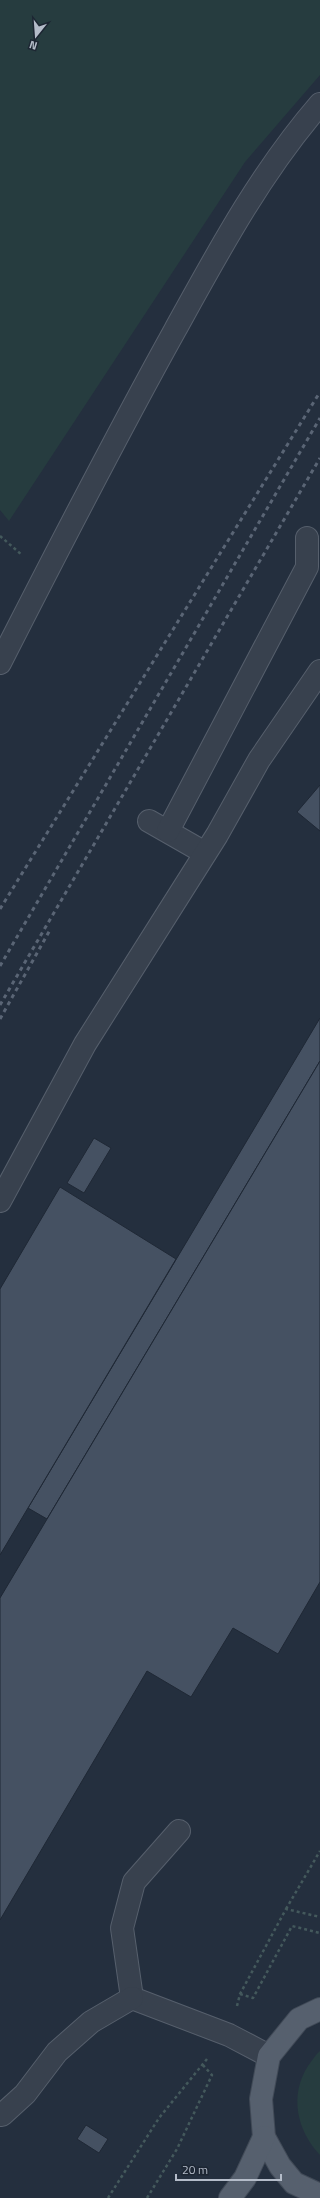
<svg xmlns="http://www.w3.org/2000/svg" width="320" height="2198" viewBox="0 0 320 2198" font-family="'Titillium Web',sans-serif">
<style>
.green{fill:#263c3f}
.building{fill:#455162;stroke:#1f2835}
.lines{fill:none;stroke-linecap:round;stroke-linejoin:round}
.minor-casing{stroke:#565f6c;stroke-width:24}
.major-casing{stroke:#414a57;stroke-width:24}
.path{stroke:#44595c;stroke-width:2.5;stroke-dasharray:3 3;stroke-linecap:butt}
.minor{stroke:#38414e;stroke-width:22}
.major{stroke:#56606e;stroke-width:22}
.rail{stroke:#5a6575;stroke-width:3;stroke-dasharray:4 4;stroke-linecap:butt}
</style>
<rect width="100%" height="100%" fill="#242f3e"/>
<g class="green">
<polygon points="0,0 320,0 320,75 245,162 9,521 0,510"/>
<path d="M320,2051V2155C297,2131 289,2095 308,2066C312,2061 315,2055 320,2051Z"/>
</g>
<g class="building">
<polygon points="320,785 320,831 297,812"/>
<polygon points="320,1018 320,1061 47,1519 28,1508"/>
<polygon points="320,1061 320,1582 278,1654 233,1628 191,1697 147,1671 0,1920 0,1598"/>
<polygon points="94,1138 111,1148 84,1193 67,1183"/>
<polygon points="60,1187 176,1259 0,1555 0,1289"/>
<polygon points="86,2125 108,2139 99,2153 77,2139"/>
</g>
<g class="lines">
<g class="minor-casing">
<g id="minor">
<path d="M0,663C57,551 114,440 175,330C218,252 261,172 320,104"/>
<polyline points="149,821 205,853"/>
<polyline points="168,831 307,567 307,538"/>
<polyline points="0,1201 85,1044 217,835 259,760 320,671"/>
<polyline points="132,1998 122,1928 134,1882 179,1831"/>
<polyline points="132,1998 229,2035 269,2056"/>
<polyline points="0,2115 2,2115 25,2094 57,2052 91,2022 132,1998"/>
</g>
</g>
<g class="major-casing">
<g id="major">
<polyline points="320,2009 299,2019 269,2056 261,2099 264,2137 280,2166 294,2183 320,2195"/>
<polyline points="230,2198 245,2178 264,2137"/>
</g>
</g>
<g class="path">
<polyline points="0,536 22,555"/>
<polyline points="286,1909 320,1851"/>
<polyline points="240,1994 253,1998 292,1926 320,1933"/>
<polyline points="237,2006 240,1994 286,1909 320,1917"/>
<polyline points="108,2198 159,2118 207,2059"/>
<polyline points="147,2198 177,2149 212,2075 202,2064"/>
</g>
<use href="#minor" class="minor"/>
<use href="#major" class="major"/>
<g class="rail">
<polyline points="0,909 320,392"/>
<polyline points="0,966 320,418"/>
<polyline points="0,1005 320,458"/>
<polyline points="0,1019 50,930"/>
</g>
</g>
<g transform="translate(36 36) rotate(197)" stroke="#1d2633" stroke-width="3" paint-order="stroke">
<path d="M0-3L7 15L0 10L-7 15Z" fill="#b4bcc9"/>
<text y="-6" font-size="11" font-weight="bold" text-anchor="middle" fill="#b4bcc9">N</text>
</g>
<path d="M176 2174v6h105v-6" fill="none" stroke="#b4bcc9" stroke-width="2"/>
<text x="182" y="2174" font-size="12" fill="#b4bcc9" stroke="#1d2633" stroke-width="3" paint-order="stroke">20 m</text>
</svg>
